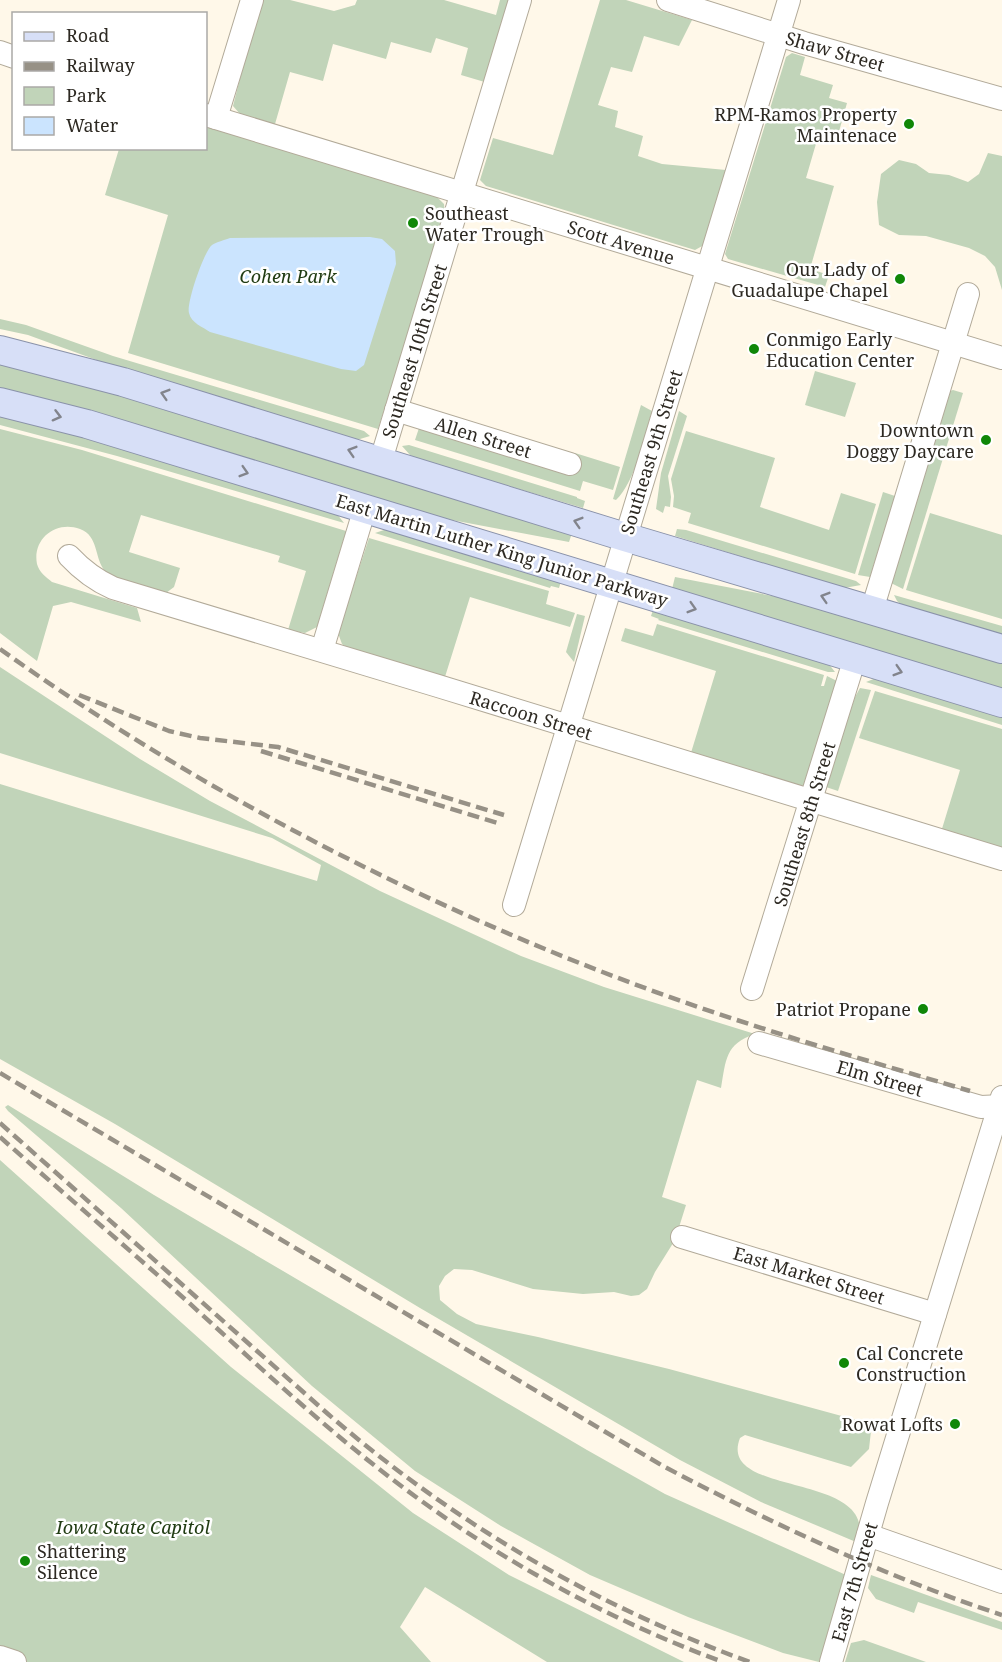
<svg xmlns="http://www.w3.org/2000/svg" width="1002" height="1662" viewBox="0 0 1002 1662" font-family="'Noto Serif',serif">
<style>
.green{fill:#c1d4b9}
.water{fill:#cbe4fe}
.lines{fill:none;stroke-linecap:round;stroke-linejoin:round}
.minor-casing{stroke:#b2aa99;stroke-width:24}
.major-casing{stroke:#8a92a9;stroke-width:30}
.minor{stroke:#fff;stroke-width:22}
.major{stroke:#d7dff7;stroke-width:28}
.rail{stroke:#979186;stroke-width:4.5;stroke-dasharray:12 6;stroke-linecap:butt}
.oneway{stroke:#82848c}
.poi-dot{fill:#108708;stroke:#fff;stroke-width:2}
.labels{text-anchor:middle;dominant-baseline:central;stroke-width:5;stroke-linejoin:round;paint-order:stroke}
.street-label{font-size:18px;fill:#2d2922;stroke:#fff}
.poi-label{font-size:18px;fill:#2d2922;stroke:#fff;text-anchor:end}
.park-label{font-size:18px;font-style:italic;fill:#213c13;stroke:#fff}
</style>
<rect width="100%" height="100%" fill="#fff8e9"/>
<g class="green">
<polygon points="260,0 290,0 334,11 355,5 357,0 444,0 496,15 500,0 512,0 488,83 461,75 468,48 436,38 431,53 391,42 386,59 333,44 323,81 290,72 275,124 240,114 233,106"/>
<polygon points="600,0 626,0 692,20 679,46 644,36 632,72 611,67 598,105 618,111 615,127 643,136 638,156 662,164 726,170 704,245 695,250 486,186 480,180 493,138 553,155"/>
<polygon points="792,53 805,57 800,75 833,85 829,98 847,103 838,135 820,130 806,178 834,186 810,269 829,275 825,287 728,259 725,254 786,57"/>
<polygon points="206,125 436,196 444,204 445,216 378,429 128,353 168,215 105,195 119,149 206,148"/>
<polygon points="988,153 1002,156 1002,290 995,267 985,256 969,248 926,236 899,235 879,225 877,202 881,174 899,160 916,164 929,173 949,175 968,182 979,174"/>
<polygon points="0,319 26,325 113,356 364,431 370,436 360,439 352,439 113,366 28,335 0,329"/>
<polygon points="0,362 64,377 573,530 569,542 420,514 0,391"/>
<polygon points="815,371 856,383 845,417 805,405"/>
<polygon points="953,390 963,393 903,589 891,583 950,391"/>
<path d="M641,405L652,411C644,436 636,481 616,500L613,499Z"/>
<polygon points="679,411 687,416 668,476 671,497 670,507 665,506 663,513 656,509 661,473"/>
<polygon points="0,415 34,422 337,514 344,523 117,456 0,425"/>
<polygon points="420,425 569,471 575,453 620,467 613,490 583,481 580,491 415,440"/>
<path d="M0,429L82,450L346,531L317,627L305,633L288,630L306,571L278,562L280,556L141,515L129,552L180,568L174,587L166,593C151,590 116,582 105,571C94,558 99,536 80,529C57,520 32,538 37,564C39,572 46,577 52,582L137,608L141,622L71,602L53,606L37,661L0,633Z"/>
<polygon points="686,431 775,458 760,507 829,530 841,493 876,504 855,574 688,523 691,513 673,507 674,496 671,479"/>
<polygon points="409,445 577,497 577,498 585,501 583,508 415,458 410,455 402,446"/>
<polygon points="883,492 895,496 870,577 858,575"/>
<polygon points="930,513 1002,535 1002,619 906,590"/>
<polygon points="387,529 561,581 559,588 551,586 550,588 375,533"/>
<polygon points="677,529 686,530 856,581 861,585 844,588 675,536"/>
<polygon points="369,538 549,591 546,604 575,613 570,627 470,597 444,680 352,651 342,644 338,633"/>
<polygon points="675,577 824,606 1002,660 1002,691 672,589"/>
<polygon points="894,595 1002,626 1002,636 903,606 897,601"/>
<polygon points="653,610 828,663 835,672 828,672 658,620 659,619 651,616"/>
<polygon points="577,614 585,616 574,662 566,652"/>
<polygon points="657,624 824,675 821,686 824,686 827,676 837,681 804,785 800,786 690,756 716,671 621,641 625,628 653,636"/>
<path d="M0,667L140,759L210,801L380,891L521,956L604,987L755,1034C725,1044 726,1060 721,1088L697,1080L662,1197L686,1205L675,1240L655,1272L647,1289L639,1295L631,1296L614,1292L583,1294L533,1289L472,1270L454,1269L445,1276L439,1286L440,1300L457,1314L476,1324L538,1337L669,1369L860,1421L871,1431L869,1449L851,1467L745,1435L740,1438C718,1494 856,1474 860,1528C860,1532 857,1538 856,1542L761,1502L680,1460L420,1308L115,1124L0,1059V784L317,881L321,865L272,838L0,753Z"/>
<polygon points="876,678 1002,715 1002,725 866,682"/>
<polygon points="860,688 871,690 838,791 826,787 855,697"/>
<polygon points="875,691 1002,729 1002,851 941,832 960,770 859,738"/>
<polygon points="8,1105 154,1195 587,1450 665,1494 846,1575 819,1662 783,1653 688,1617 590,1575 501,1526 415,1471 312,1386 121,1208 8,1111 5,1107"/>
<polygon points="0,1160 231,1367 413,1513 509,1575 684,1662 547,1662 425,1587 400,1627 431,1662 0,1662"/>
<polygon points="871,1575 1002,1622 1002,1630 918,1602 914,1613 876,1599 868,1588"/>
<polygon points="864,1640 926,1662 845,1662 851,1643"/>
</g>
<path class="water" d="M370,237L382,239L395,251L396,264L364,365L356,371L341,369L210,332C203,327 191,323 189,313C186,304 204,251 212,245C216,242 225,240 230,238Z"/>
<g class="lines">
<g class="minor-casing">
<g id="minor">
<polyline points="668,0 804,43 1002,99"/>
<polyline points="0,52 14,57"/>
<polyline points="206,115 1002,358"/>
<polyline points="216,118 252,0"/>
<polyline points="396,410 570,464"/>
<polyline points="381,460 520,0"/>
<path d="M69,556C83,571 95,580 113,588C410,676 706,769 1002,859"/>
<polyline points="872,610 968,294"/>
<polyline points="322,650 365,508"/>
<polyline points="514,905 789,0"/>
<polyline points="752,989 855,658"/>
<polyline points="759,1043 981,1107 1002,1106"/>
<polyline points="682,1237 935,1314"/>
<polyline points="868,1535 1002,1582"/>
<polyline points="0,1657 15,1662"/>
<polyline points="831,1662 877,1503 1002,1097"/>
</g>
</g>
<g class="major-casing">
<g id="major">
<polyline points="0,350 123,382 625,537 1002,649"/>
<polyline points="0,402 87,424 1002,703"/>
</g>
</g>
<use href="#minor" class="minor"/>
<use href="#major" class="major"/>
<g class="rail">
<path d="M0,649C201,793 435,913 667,996C767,1032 869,1061 970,1091"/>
<polyline points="79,695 169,731 200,738 278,747 504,815"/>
<polyline points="261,751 501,824"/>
<path d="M0,1073L663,1466C773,1524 884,1576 1002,1615"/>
<path d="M0,1123L328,1414C453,1522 595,1606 750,1662"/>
<path d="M0,1137C62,1192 125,1246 187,1301C253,1361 318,1422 388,1476C489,1554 603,1618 723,1662"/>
</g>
</g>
<defs><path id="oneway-chevron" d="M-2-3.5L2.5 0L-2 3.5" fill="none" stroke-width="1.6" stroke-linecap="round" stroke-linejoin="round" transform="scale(1.5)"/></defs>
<g class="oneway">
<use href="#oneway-chevron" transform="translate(165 394) rotate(-163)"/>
<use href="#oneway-chevron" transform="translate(57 416) rotate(15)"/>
<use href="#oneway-chevron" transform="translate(352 451) rotate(-163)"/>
<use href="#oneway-chevron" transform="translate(244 472) rotate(17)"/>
<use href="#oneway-chevron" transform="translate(578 522) rotate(-163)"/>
<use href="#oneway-chevron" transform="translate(825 597) rotate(-163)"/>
<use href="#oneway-chevron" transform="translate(692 608) rotate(17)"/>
<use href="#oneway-chevron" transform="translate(898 671) rotate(17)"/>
</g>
<g class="poi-dot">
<circle cx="909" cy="124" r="6"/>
<circle cx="413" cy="223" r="6"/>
<circle cx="900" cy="279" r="6"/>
<circle cx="754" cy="349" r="6"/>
<circle cx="986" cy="440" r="6"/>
<circle cx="923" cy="1009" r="6"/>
<circle cx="844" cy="1363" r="6"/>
<circle cx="955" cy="1424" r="6"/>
<circle cx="25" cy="1561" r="6"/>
</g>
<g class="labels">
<g class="street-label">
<text transform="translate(835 51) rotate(16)">Shaw Street</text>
<text transform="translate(621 242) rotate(17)">Scott Avenue</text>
<text transform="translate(414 351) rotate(-73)">Southeast 10th Street</text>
<text transform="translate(483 437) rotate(17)">Allen Street</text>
<text transform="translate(651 452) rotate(-73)">Southeast 9th Street</text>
<text transform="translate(502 550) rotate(17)">East Martin Luther King Junior Parkway</text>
<text transform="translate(531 715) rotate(17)">Raccoon Street</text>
<text transform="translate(804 824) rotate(-73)">Southeast 8th Street</text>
<text transform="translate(880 1078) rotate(16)">Elm Street</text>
<text transform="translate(809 1275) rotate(17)">East Market Street</text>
<text transform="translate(854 1582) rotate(-74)">East 7th Street</text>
</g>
<g class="poi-label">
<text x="897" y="114">RPM-Ramos Property<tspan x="897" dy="21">Maintenace</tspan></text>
<text x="425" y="213" text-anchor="start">Southeast<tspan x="425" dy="21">Water Trough</tspan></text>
<text x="888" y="269">Our Lady of<tspan x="888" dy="21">Guadalupe Chapel</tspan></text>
<text x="766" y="339" text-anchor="start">Conmigo Early<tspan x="766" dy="21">Education Center</tspan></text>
<text x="974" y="430">Downtown<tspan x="974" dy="21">Doggy Daycare</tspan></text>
<text x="911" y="1009">Patriot Propane</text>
<text x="856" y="1353" text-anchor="start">Cal Concrete<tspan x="856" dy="21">Construction</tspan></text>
<text x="943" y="1424">Rowat Lofts</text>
<text x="37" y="1551" text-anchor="start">Shattering<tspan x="37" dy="21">Silence</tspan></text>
</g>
<g class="park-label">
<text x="288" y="276">Cohen Park</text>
<text x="133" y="1527">Iowa State Capitol</text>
</g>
</g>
<rect x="12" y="12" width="195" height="138" fill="#ffffff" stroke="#aba9a7" stroke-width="1.5"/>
<rect x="24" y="32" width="30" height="9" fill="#d7dff7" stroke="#aba9a7" stroke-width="1.5"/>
<text x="66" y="42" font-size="18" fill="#2d2922">Road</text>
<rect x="24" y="62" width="30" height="9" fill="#979186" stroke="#aba9a7" stroke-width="1.5"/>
<text x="66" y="72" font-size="18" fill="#2d2922">Railway</text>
<rect x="24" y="87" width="30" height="18" fill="#c1d4b9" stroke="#aba9a7" stroke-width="1.5"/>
<text x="66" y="102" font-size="18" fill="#2d2922">Park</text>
<rect x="24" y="117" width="30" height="18" fill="#cbe4fe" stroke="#aba9a7" stroke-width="1.5"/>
<text x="66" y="132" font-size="18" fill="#2d2922">Water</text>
</svg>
